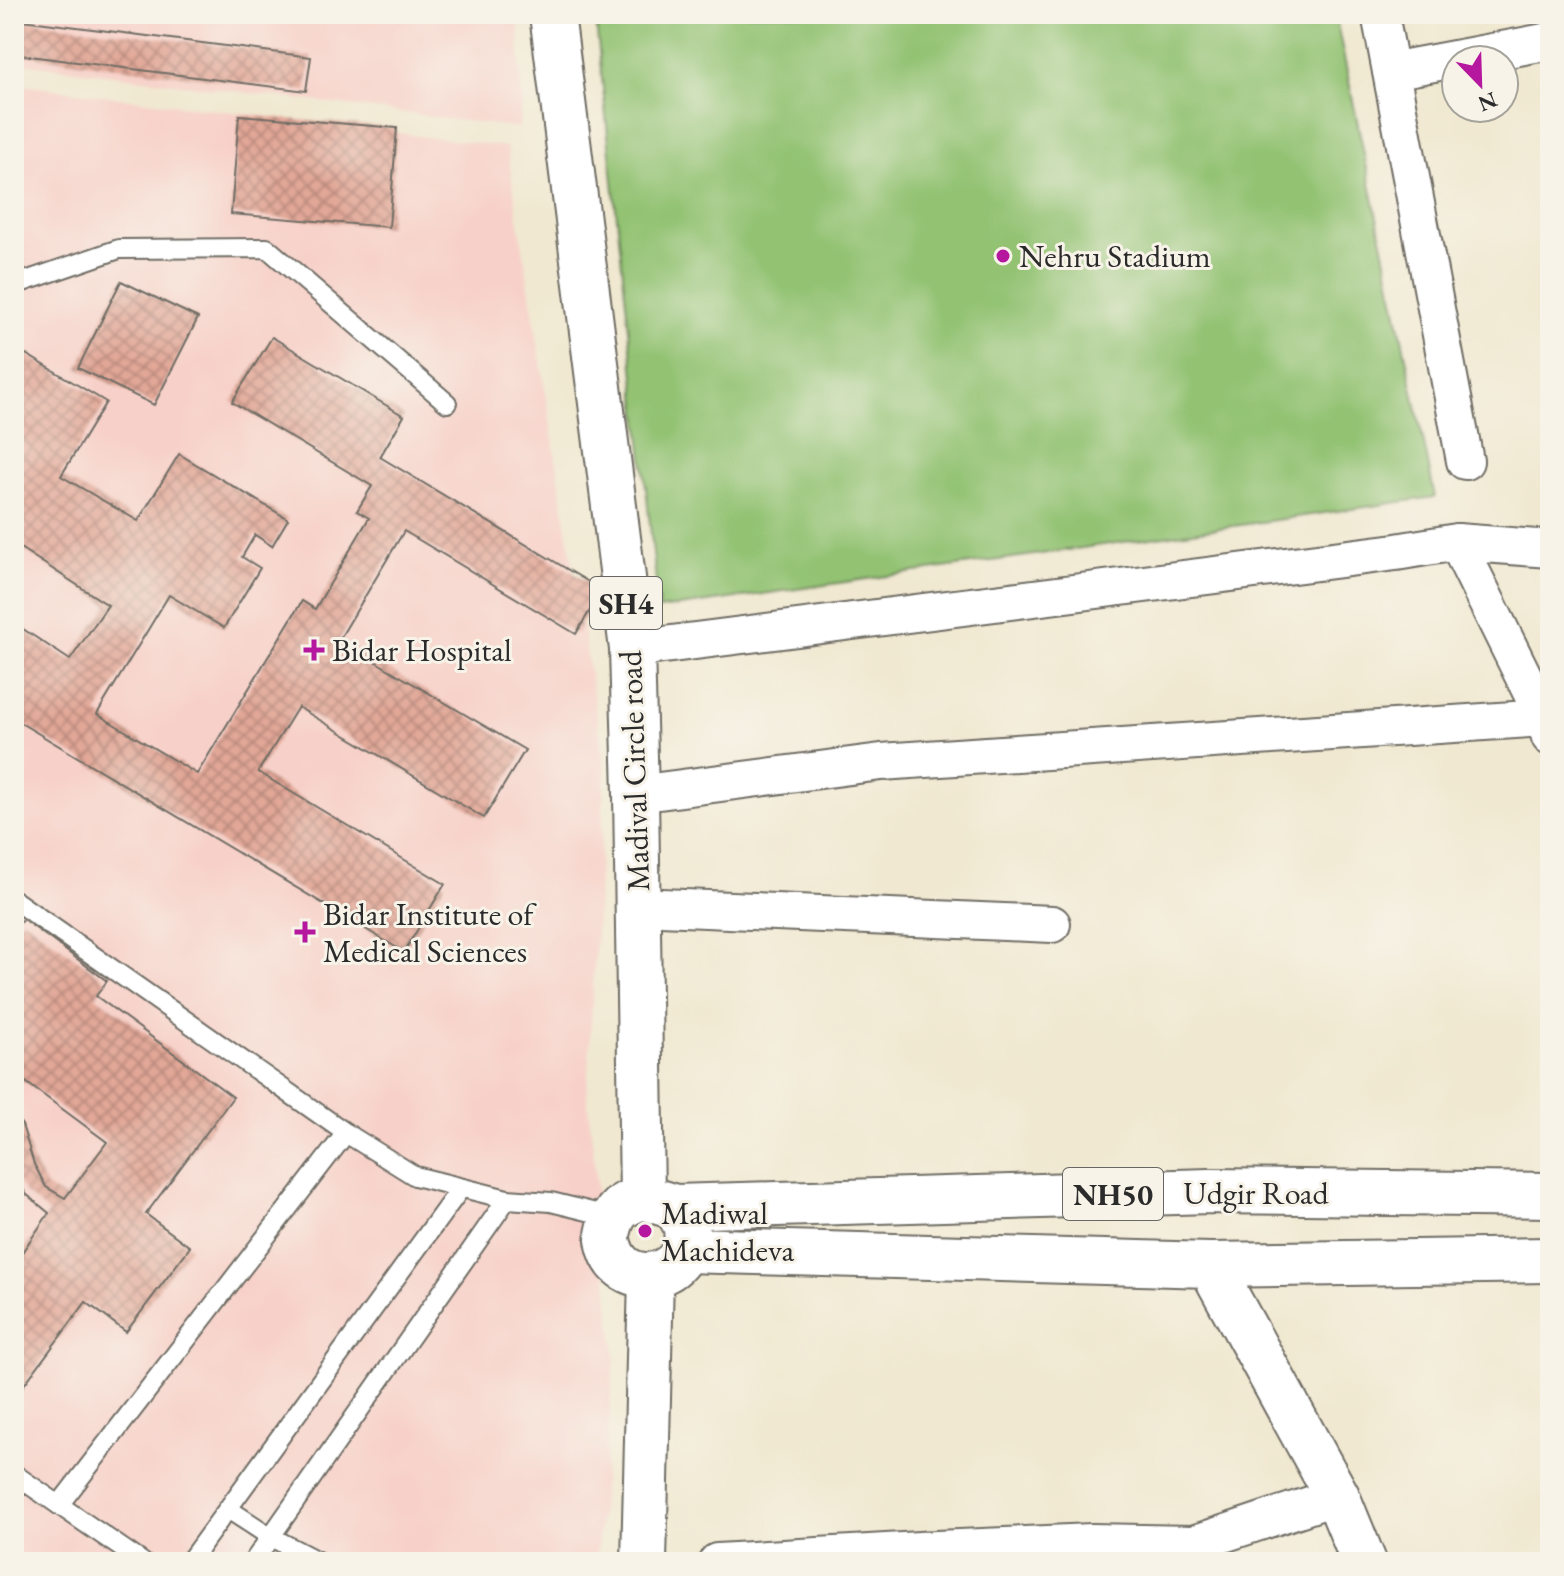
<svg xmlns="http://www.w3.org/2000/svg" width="1564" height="1576" viewBox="0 0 1564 1576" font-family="'EB Garamond',serif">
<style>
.built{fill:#f7d1c9}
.pitch{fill:#92c272;stroke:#5e764e;stroke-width:2}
.building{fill:url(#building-cross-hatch)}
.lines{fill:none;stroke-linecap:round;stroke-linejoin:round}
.lane-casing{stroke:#706d65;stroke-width:22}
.street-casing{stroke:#706d65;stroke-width:40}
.secondary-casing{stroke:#706d65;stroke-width:48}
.highway-casing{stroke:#706d65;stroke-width:48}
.lane{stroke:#fff;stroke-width:18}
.street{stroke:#fff;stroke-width:36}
.secondary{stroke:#fff;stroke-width:44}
.highway{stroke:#fff;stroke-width:44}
.poi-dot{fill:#b5179e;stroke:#f7f3e8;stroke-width:3}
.labels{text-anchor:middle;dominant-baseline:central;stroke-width:6;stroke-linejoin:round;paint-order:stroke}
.shield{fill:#f7f3e8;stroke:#686764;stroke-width:2}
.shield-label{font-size:30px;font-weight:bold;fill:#2b2b2b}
.poi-label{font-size:32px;fill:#2b2b2b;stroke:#f7f3e8;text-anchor:start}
.street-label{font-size:32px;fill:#2b2b2b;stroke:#f7f3e8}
</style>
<defs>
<pattern id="building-cross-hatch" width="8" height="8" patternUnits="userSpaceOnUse" patternTransform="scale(2)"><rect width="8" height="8" fill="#e2a797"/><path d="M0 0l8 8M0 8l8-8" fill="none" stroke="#b7887b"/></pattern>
</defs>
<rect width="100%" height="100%" fill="#f7f3e8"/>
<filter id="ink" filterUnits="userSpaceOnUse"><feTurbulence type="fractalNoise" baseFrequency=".0125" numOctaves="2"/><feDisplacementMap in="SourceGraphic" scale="16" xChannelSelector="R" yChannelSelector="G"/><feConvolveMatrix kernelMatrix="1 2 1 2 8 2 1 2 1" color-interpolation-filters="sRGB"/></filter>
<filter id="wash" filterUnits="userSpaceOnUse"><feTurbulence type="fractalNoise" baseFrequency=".006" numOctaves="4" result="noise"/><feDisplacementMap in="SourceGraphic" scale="32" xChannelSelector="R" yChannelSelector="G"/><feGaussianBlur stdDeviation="1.8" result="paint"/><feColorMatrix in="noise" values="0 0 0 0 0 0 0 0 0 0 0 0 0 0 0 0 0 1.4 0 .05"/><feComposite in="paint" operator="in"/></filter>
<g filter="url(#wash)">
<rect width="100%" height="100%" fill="#f0e8d0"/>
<g class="built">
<polygon points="14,14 518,14 522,105 519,128 14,62"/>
<polygon points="14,84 507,147 605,770 587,1094 615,1355 596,1562 14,1562"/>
</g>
<polygon class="pitch" points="595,14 1335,14 1435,497 659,609"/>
<g id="blocks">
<g class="building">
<polygon points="14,19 311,57 306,91 14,54"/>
<polygon points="239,115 397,128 389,227 231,214"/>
<polygon points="121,281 198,318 154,405 78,368"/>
<polygon points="272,337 404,416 380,457 602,590 576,634 404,531 339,640 525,750 484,818 298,707 258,772 445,884 404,952 14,719 14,623 70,660 108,605 14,544 14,347 106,402 61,476 138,521 179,454 288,519 272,546 255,535 242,557 260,568 224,628 169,595 97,714 197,774 302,601 315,609 369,518 357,511 372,486 232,402"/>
<polygon points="23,919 107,981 96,996 233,1097 146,1214 190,1247 126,1332 86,1302 23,1386 14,1379 14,1264 49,1213 26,1194 14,1175 14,1115 22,1125 34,1164 46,1187 65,1198 107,1142 23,1080 14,1091 14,931"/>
</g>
</g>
</g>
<g filter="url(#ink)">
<use href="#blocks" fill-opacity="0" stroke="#706d65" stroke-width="2"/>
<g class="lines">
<g class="lane-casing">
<g id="lane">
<polyline points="14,285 119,249 267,248 447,403"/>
<polyline points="14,900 346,1133 415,1176 507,1199 551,1202 612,1217"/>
<polyline points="14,1474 59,1505 346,1133"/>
<polyline points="59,1505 142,1562"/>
<polyline points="228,1509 271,1537 319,1562"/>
<polyline points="189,1562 461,1188"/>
<polyline points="253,1562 507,1199"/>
</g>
</g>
<g class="street-casing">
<g id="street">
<polyline points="1380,14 1465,461"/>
<polyline points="1391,71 1550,41"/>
<polyline points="1457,542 1544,718 1550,737"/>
<polyline points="632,649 1396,552 1457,542 1550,549"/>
<polyline points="636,794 881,762 1544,718"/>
<polyline points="638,906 1052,924"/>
<polyline points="717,1562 937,1549 1092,1542 1193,1544 1337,1496"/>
</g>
</g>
<g class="secondary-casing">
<g id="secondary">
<polyline points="1210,1265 1337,1496 1364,1562"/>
<polyline points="644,1562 651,1276"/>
</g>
</g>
<g class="highway-casing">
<g id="highway">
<polyline points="552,14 632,649 636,794 642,1197"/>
<path d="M642,1197L675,1207C679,1214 685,1222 686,1229C693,1278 624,1293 610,1248C608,1241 607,1237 609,1230C614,1209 623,1204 642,1197Z"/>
<polyline points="675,1207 1210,1191 1550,1195"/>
<polyline points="685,1250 1210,1265 1550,1260"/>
</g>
</g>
<use href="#lane" class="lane"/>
<use href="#street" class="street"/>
<use href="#secondary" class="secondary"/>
<use href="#highway" class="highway"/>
</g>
</g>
<g class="poi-dot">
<circle cx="1003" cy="256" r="8"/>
<path d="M310 638h8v8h8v8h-8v8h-8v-8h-8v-8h8z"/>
<path d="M301 920h8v8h8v8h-8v8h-8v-8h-8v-8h8z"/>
<circle cx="645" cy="1231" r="8"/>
</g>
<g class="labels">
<g class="shield">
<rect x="590" y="577" width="72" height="52" rx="6"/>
<rect x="1063" y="1168" width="100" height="52" rx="6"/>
</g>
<g class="shield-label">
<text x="626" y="603">SH4</text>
<text x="1113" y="1194">NH50</text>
</g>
<g class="poi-label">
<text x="1019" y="256">Nehru Stadium</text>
<text x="332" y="650">Bidar Hospital</text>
<text x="323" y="914">Bidar Institute of<tspan x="323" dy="37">Medical Sciences</tspan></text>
<text x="661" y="1213">Madiwal<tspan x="661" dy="37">Machideva</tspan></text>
</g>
<g class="street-label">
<text transform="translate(634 771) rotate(-92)">Madival Circle road</text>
<text x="1256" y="1193">Udgir Road</text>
</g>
</g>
<rect width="1564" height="1576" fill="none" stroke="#f7f3e8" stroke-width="48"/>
<g transform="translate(1480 84) rotate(157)"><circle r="38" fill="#f7f3e8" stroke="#a5a39c" stroke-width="2"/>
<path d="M0-6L14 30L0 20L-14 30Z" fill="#b5179e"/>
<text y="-12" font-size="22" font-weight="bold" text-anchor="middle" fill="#2b2b2b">N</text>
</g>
</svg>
